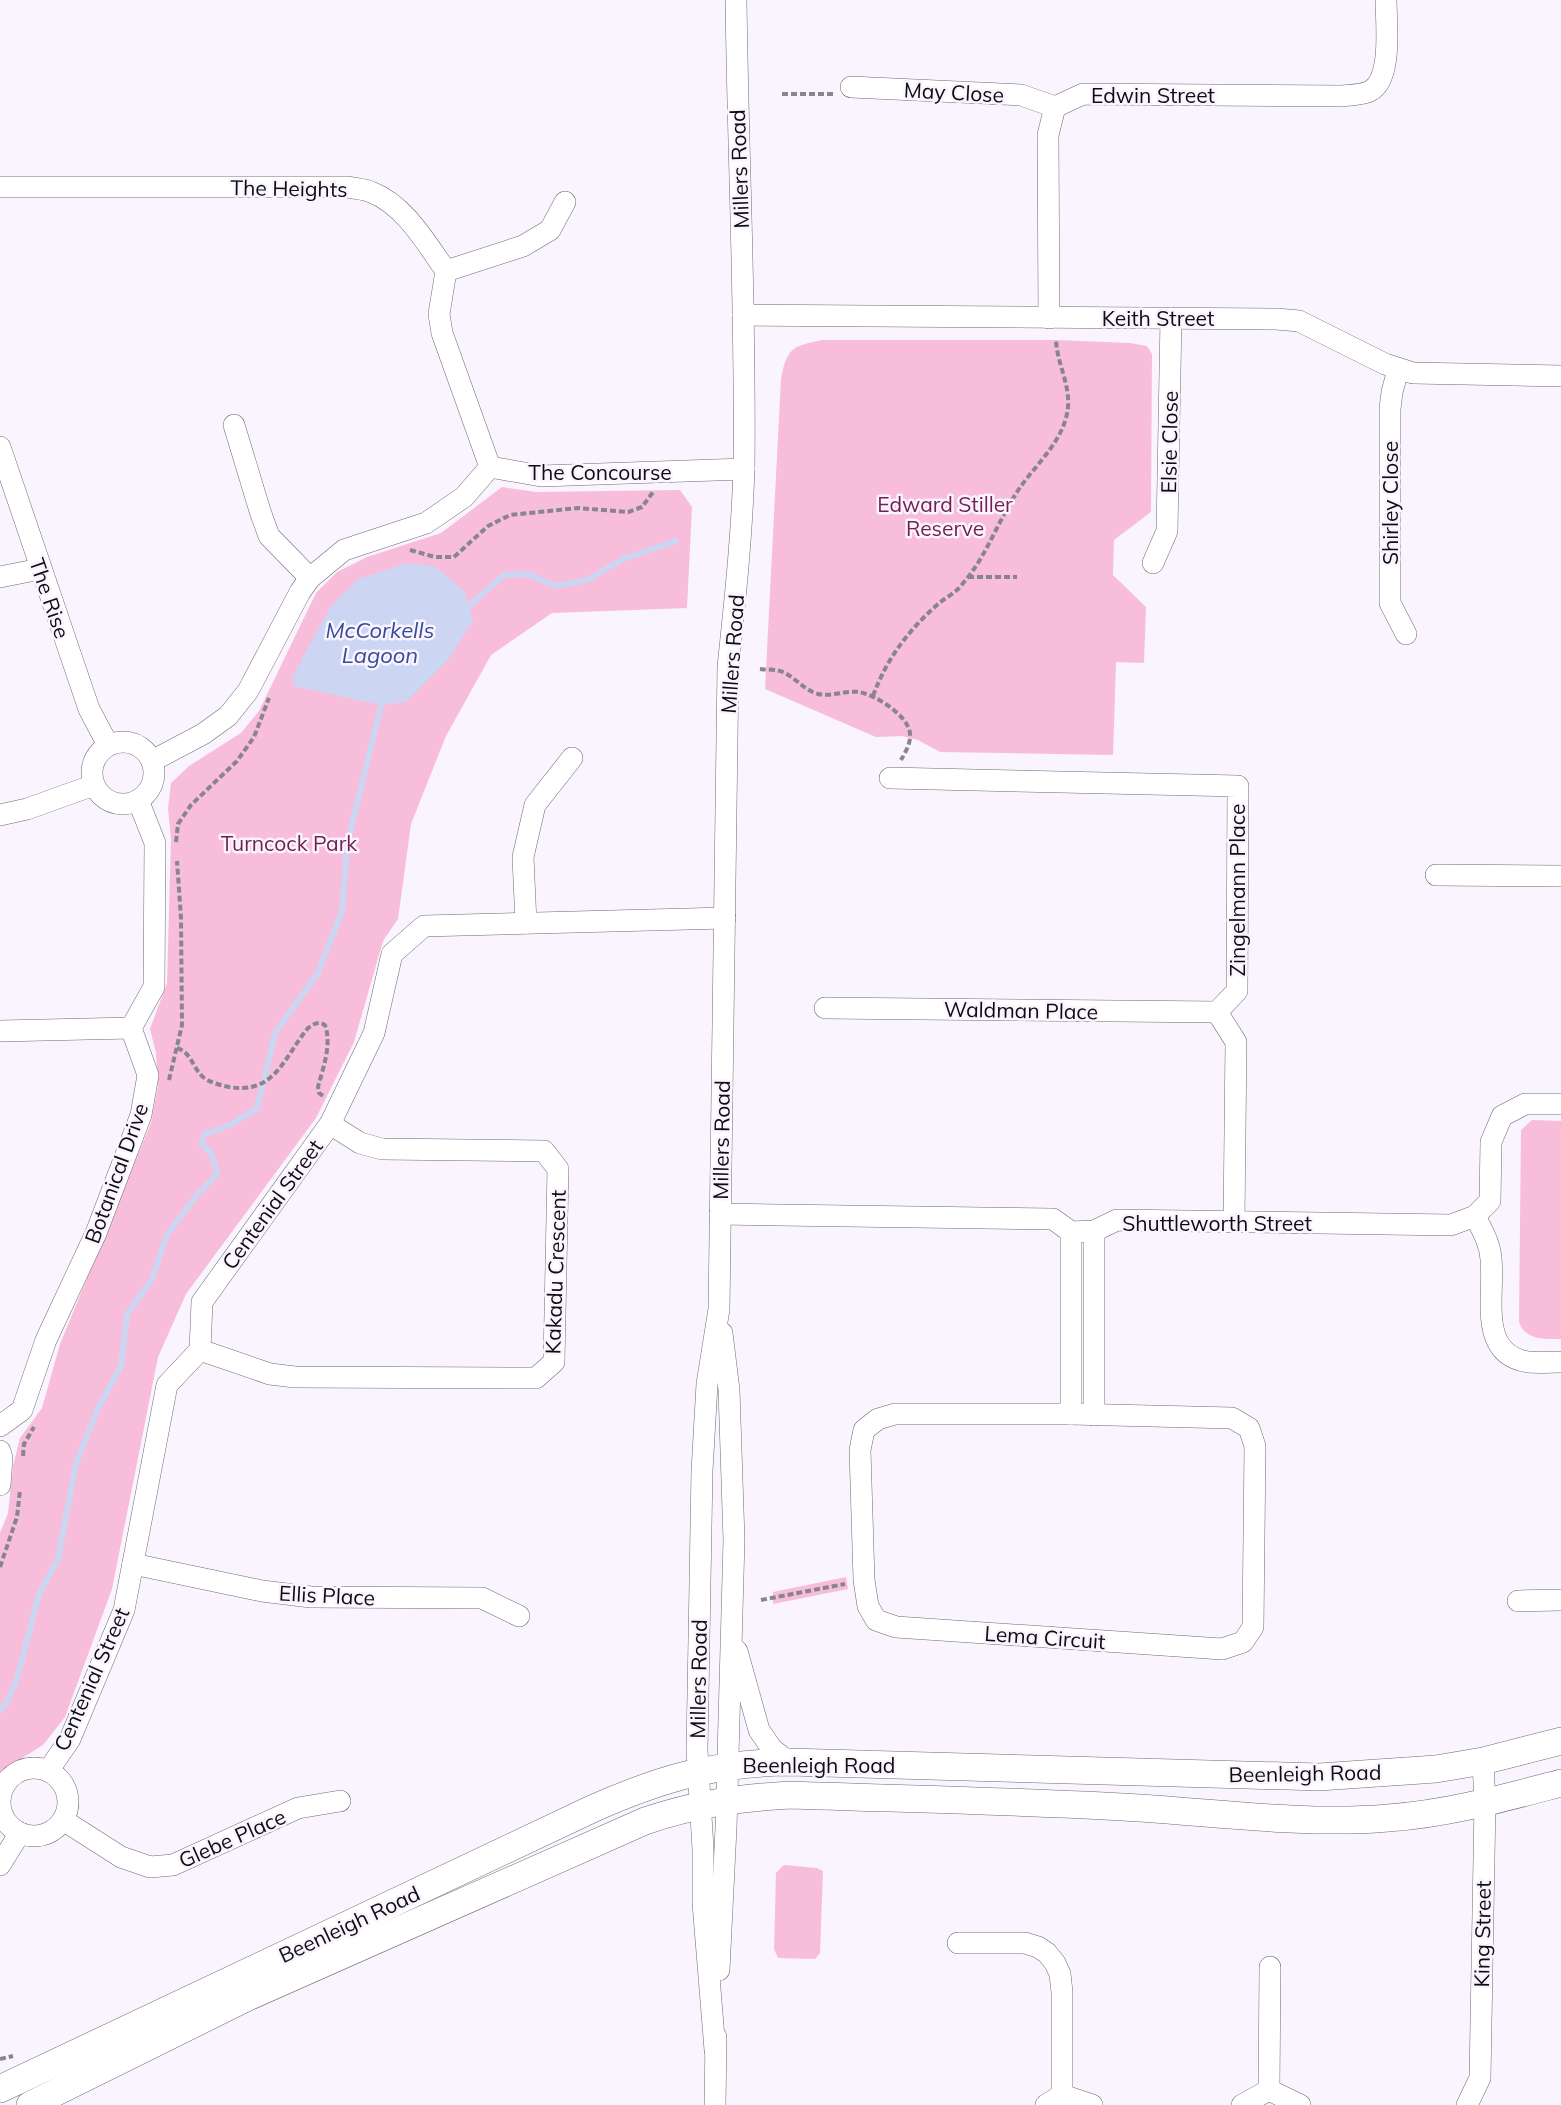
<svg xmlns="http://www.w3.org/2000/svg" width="1561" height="2105" viewBox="0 0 1561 2105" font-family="Mulish,sans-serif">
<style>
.green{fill:#f7bdda}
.water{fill:#ccd6f2}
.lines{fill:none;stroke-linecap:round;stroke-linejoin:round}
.stream{stroke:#ccd6f2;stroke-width:6}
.minor-casing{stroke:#6e6a73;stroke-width:22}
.major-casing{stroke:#6e6a73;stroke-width:28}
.path{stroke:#88858c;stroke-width:4;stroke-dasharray:6 3;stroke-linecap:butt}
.minor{stroke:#fff;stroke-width:21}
.major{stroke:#fff;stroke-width:27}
.labels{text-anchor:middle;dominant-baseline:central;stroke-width:5;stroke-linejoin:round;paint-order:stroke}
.street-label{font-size:21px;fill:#0e0c10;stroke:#f9f4fe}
.park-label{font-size:21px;fill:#731e52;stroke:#f9f4fe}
.water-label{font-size:22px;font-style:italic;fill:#364c9b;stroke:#f9f4fe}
</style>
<rect width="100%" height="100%" fill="#f9f4fe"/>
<g class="green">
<path d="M823,340H1056L1130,343L1147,346L1152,354L1151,512L1114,540L1113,575L1146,607L1144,663L1116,662L1113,755L940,752L918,740L902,736L876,737L765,689L781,379C787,347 793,346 823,340Z"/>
<polygon points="502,487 536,492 680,490 692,507 687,608 552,613 491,655 446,736 411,824 398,919 383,941 354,1042 316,1118 186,1294 158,1357 112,1589 65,1717 43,1745 0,1772 0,1533 8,1513 13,1466 20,1438 42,1408 60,1344 151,1123 158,1086 156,1053 150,1029 167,983 171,839 168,808 171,783 189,766 241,733 259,711 316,593 337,572 367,557 441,533"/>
<path d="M1532,1120L1561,1121V1339C1544,1339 1525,1340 1519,1322L1521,1130Z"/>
<polygon points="846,1577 848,1589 773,1604 773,1592"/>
<polygon points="784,1865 817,1868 823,1871 820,1953 815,1959 778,1958 774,1949 776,1873"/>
</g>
<polygon class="water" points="407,563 434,566 465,592 473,620 448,660 406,702 381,705 293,686 292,677 331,606 358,579"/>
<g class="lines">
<g class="stream">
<polyline points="469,606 504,575 528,574 555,586 587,580 623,559 676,541"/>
<polyline points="0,1710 6,1704 17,1679 39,1594 58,1559 76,1463 99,1406 121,1366 127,1314 151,1281 167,1235 196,1196 217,1174 211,1153 201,1144 205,1134 232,1124 257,1108 275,1033 318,973 342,911 347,845 381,705"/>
</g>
<g class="minor-casing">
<g id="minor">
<polyline points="851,87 1021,95 1055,107"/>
<path d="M0,187H348C356,189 364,189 371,192C405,205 426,243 446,271L439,314L442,333L490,467"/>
<polyline points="446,271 523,246 550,230 565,202"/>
<polyline points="743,315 1276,319 1299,321 1385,364 1413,373 1561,376"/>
<path d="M1049,318L1048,135L1055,107L1083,94L1342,96C1350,95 1363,95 1370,91C1393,79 1386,22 1386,0"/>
<polyline points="1398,370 1392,392 1390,409 1390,603 1406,634"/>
<polyline points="234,425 260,511 269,536 310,578"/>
<polyline points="0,447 89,709 108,745"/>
<polyline points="1153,563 1167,531 1171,318"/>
<polyline points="0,577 40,569"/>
<circle cx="123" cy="773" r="31"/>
<polyline points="152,761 203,734 228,716 248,691 300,592 310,578 344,550 426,523 464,497 490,467 541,476 744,469"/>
<polyline points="890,778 1238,786 1237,991 1217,1012 1236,1042 1234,1221"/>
<polyline points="0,815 27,809 94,785"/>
<polyline points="1436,875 1561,876"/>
<polyline points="526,923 523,857 535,805 572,758"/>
<polyline points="825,1008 1217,1012"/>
<polyline points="0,1031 131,1028"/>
<polyline points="720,1214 1053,1219 1071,1232 1094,1231 1117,1220 1451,1225 1475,1216 1490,1201 1491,1142 1502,1116 1525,1104 1561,1104"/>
<path d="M1475,1216C1482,1230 1490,1243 1491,1259C1495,1295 1477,1354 1528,1362C1539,1363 1550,1362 1561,1362"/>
<polyline points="1094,1231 1094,1415"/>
<polyline points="200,1350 270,1374 295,1377 536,1378 554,1362 558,1169 544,1151 382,1149 360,1143 330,1124"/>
<polygon points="895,1414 1071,1414 1232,1418 1249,1428 1255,1446 1253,1627 1243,1642 1222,1649 896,1627 876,1620 868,1606 864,1580 860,1450 864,1430 878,1419"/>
<polyline points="1071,1414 1071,1232"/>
<polyline points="0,1426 22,1410 46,1340 96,1233 141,1115 148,1075 131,1028 154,987 155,843 138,800"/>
<polyline points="0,1451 2,1458 0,1485"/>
<polyline points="133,1564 262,1591 311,1597 482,1598 519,1616"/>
<polyline points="1518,1601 1561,1600"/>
<polyline points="737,1651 759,1730 772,1749 789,1762"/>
<circle cx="34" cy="1802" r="34"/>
<polyline points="48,1771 70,1739 124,1610 167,1385 200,1350 202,1302 330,1124 374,1033 392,954 424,926 725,918"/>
<polyline points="63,1820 121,1857 150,1867 173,1865 298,1808 340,1801"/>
<polyline points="0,1865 20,1833"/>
<polyline points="958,1943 1025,1943 1038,1947 1047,1953 1055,1963 1060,1974 1062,1992 1062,2095"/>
<polyline points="719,1970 726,1828 734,1540 729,1390 722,1333"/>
<path d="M715,2050L703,1903V1849L697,1750L702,1471L707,1384L719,1309L728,667C735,601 742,534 744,468C746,312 738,156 736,0"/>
<polyline points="1269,2090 1270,1967"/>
<polyline points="715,2105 716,2037"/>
<polyline points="1046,2105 1062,2095 1092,2105"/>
<polyline points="1242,2105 1269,2090 1300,2105"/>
<polyline points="1467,2105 1480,2078 1485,1803 1483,1761"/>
</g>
</g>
<g class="major-casing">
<g id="major">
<path d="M0,2089L592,1809C659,1779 714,1763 789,1762L1319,1777L1436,1769L1483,1761L1561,1741"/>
<path d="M30,2105L248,1997L645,1821C695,1804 737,1798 790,1795C906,1799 1023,1801 1139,1808C1219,1813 1308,1825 1388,1818C1447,1814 1504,1798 1561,1783"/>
</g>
</g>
<g class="path">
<polyline points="782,94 833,94"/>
<polyline points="410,550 435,557 454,557 488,526 510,515 578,508 628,512 642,507 653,492"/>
<polyline points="968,577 1017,577"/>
<path d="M760,669C767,670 777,669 783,672C796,678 804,690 818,694C832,697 846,690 859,692C876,695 909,716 910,734C911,743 905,753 901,760"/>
<path d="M873,696C887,658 908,631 938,604C944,599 951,595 957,590C963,584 969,576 974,569C991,544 1002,514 1019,489C1036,464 1065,440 1068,407C1070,384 1057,363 1056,340"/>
<polyline points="176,842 178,824 191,805 237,761 254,737 269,698"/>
<path d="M177,1048C192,1053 192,1067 203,1077C211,1083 220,1085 229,1087C275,1095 284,1057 308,1028C314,1024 318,1021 325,1025C332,1045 323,1068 318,1087L319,1093L323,1096"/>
<polyline points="169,1080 182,1025 181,918 177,861"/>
<polyline points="23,1456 24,1444 34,1427"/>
<polyline points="0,1567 17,1517 20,1490"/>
<polyline points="761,1600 845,1584"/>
<polyline points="0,2059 13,2056"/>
</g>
<use href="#minor" class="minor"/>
<use href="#major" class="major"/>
</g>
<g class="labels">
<g class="street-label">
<text transform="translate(954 92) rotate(3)">May Close</text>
<text x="1153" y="95">Edwin Street</text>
<text transform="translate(739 169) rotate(-92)">Millers Road</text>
<text transform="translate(289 188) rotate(1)">The Heights</text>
<text x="1158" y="318">Keith Street</text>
<text transform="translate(1169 442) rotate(-89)">Elsie Close</text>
<text x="600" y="472">The Concourse</text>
<text transform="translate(1390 503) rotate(-90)">Shirley Close</text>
<text transform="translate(50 598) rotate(71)">The Rise</text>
<text transform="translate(732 654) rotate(-86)">Millers Road</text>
<text transform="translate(1237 890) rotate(-90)">Zingelmann Place</text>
<text transform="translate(1021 1010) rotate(1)">Waldman Place</text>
<text transform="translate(721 1140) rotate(-89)">Millers Road</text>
<text transform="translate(116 1173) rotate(-70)">Botanical Drive</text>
<text transform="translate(272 1204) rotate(-54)">Centenial Street</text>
<text x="1217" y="1223">Shuttleworth Street</text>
<text transform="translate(555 1272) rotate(-88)">Kakadu Crescent</text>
<text transform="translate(327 1595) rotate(3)">Ellis Place</text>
<text transform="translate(1045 1637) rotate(4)">Lema Circuit</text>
<text transform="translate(91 1679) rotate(-66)">Centenial Street</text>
<text transform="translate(698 1679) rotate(-89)">Millers Road</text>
<text x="819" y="1765">Beenleigh Road</text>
<text transform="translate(1305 1773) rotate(-1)">Beenleigh Road</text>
<text transform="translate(232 1838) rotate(-24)">Glebe Place</text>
<text transform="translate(349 1924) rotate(-25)">Beenleigh Road</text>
<text transform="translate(1482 1934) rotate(-89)">King Street</text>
</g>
<g class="park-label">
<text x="945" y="504">Edward Stiller<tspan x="945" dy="24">Reserve</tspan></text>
<text x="289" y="843">Turncock Park</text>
</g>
<g class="water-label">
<text x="380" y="630">McCorkells<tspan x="380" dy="25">Lagoon</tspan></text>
</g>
</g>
</svg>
